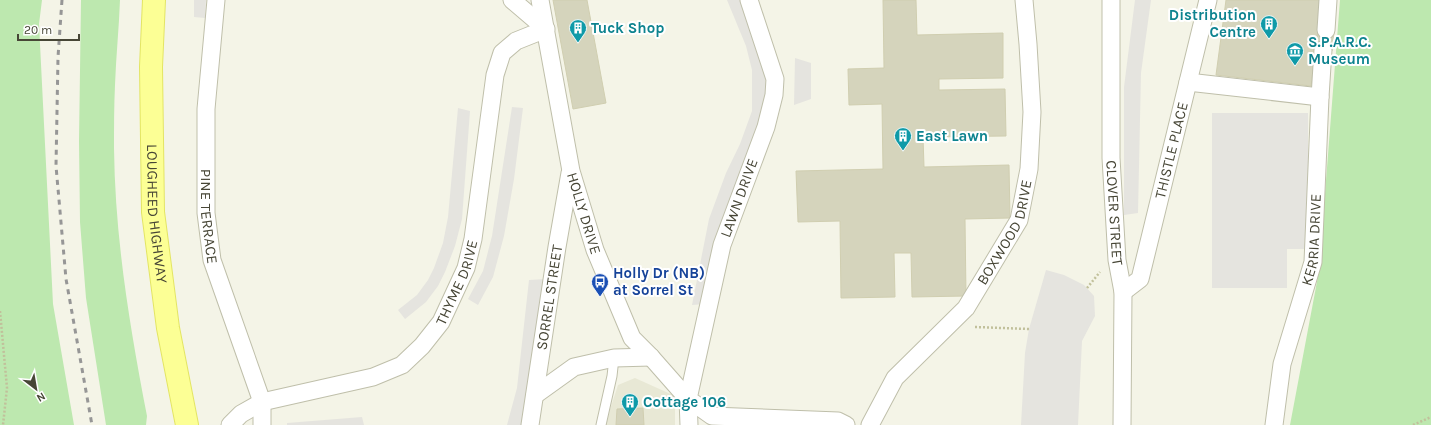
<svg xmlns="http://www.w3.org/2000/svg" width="1431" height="425" viewBox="0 0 1431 425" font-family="Karla,sans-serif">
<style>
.residential{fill:#e8e8d5}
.green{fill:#bde8af}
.parking{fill:#e5e4df}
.building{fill:#d5d4bc;stroke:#d0ceb0}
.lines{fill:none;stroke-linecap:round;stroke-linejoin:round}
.service-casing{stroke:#bfbfaa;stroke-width:11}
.minor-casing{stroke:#bfbfaa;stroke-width:19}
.primary-casing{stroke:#e3e564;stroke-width:24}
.path{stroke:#c1c09b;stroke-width:2.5;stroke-dasharray:2 2;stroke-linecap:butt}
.service{stroke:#fff;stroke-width:9}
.minor{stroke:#fff;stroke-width:17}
.primary{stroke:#fcff95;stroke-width:22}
.rail{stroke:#969696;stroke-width:3;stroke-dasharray:5 5;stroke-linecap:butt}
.labels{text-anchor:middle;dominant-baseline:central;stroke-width:4;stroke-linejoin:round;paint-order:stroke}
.culture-label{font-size:15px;font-weight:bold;fill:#0d838f;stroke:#fff;text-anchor:start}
.street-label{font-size:15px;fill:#474636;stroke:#fff}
.transit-label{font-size:15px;font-weight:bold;fill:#164399;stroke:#fff;text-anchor:start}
</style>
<rect width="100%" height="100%" fill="#f4f4e7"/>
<polygon class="residential" points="635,378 675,396 675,425 605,425 618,385"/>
<g class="green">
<polygon points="0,0 42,0 39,24 53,304 74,425 0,425"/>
<path d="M81,0H120C119,28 116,56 115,85C114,106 114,127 114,148C115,239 130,328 147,416L146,425H106L86,298L80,222L79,141Z"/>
<polygon points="1340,0 1431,0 1431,425 1290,425 1319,271"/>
</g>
<g class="parking">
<polygon points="194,0 206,0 205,18 194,17"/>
<polygon points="727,0 741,0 765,64 766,86 763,108 755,138 724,216 705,304 692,305 709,219 726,173 740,144 752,111 752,70 746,46"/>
<polygon points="1135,0 1151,0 1141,73 1138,213 1124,215 1124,87"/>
<polygon points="795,58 811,63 811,99 794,105"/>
<polygon points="512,107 523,108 514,179 504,236 493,277 478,305 468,299 483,271 492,236"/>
<polygon points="458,108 470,111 462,219 455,246 445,272 438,286 426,302 405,319 398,310 417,295 428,280 434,268 443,243 448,217"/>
<polygon points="1212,113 1308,113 1308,249 1287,249 1287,288 1212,288"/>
<polygon points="1046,270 1064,275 1084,285 1094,296 1095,316 1082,341 1078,425 1021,425 1025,353 1029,329"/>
<polygon points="546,279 524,425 507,425 517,388 529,280"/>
<polygon points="362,417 364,425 287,425 287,423"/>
</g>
<g class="building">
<polygon points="553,0 587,0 606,103 573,109"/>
<polygon points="883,0 916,0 917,35 1003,33 1003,78 939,79 939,90 1005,89 1006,136 923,137 924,167 1009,165 1010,218 965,219 966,296 912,297 911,253 894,253 895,297 841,298 840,221 798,222 796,171 883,169 882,104 849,105 848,69 884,68"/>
<polygon points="1226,0 1322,0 1311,86 1216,75"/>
<polygon points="1318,29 1334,31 1332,51 1316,49"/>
<polygon points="643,408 644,425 616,425 617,409"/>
</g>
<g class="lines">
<g class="service-casing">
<polyline id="service" points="601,425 612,376 614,358"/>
</g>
<g class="minor-casing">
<g id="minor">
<path id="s1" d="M216,0L206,109V213L212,260L262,402V425"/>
<path id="s2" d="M540,0L571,171L595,250L632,338L651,357L688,399L689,425"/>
<polyline points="749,0 775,79 774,95 766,127 722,245 688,399 712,416 838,421 846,425"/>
<path id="s3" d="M1111,0V158L1117,260L1123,292L1122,425"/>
<polyline points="1326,30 1328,0"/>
<polyline points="1188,82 1320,97"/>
<path id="s4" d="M1123,292L1140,279L1208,0"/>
<polyline points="535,395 574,367 614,358 651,357"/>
<path id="s5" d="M230,425L241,414L262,402L373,377L402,365L422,346L441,322L466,268L473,239L495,75L502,53L516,41L546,29L512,0"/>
<path id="s6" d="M530,425L557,247L570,173"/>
<path id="s7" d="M870,425L895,378L966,308L1019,220L1029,169L1032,112L1028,44L1024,0"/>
<path id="s8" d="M1274,425L1282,364L1313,262L1320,97L1323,50"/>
</g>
</g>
<g class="primary-casing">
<g id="primary">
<path id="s9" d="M154,0L151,67L153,212L168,328L187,425"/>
</g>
</g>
<g class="path">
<polyline points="1087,288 1100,272"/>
<polyline points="0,311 7,388 3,425"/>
<polyline points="975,327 1029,329"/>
<polyline points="1413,425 1431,417"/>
</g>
<use href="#service" class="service"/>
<use href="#minor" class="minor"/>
<use href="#primary" class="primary"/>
<polyline class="rail" points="62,0 58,57 56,166 66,279 92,425"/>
</g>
<defs>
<g id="building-pin" transform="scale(0.9)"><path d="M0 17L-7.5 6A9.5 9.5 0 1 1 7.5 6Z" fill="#0f9aa8" stroke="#fff"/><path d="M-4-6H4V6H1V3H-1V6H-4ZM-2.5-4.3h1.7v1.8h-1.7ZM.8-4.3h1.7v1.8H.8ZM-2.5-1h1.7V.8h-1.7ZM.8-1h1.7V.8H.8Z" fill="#fff"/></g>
<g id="museum-pin" transform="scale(0.9)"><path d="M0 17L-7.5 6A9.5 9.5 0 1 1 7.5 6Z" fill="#0f9aa8" stroke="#fff"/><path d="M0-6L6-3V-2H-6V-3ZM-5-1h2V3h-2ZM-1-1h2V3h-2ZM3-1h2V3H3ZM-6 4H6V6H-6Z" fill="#fff"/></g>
<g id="bus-pin" transform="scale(0.9)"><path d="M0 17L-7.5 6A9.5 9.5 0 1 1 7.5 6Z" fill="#1a4fb4" stroke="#fff"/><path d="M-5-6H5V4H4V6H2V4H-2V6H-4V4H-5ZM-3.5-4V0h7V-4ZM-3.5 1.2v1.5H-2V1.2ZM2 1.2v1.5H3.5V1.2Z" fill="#fff"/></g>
</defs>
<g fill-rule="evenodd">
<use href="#building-pin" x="1269" y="24"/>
<use href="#building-pin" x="578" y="28"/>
<use href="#museum-pin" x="1295" y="51"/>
<use href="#building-pin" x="903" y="136"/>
<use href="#bus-pin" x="600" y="282"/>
<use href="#building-pin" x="630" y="402"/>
</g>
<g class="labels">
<g class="culture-label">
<text x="1256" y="15" text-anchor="end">Distribution<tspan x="1256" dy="17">Centre</tspan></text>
<text x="591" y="28">Tuck Shop</text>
<text x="1308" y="42">S.P.A.R.C.<tspan x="1308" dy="17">Museum</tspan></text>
<text x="916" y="136">East Lawn</text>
<text x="643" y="402">Cottage 106</text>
</g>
<g class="street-label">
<text stroke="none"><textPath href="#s4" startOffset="154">THISTLE PLACE</textPath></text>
<text transform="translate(739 198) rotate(-70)">LAWN DRIVE</text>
<text stroke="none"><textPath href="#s2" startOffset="218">HOLLY DRIVE</textPath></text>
<text stroke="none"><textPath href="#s3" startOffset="213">CLOVER STREET</textPath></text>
<text stroke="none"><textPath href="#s9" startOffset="214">LOUGHEED HIGHWAY</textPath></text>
<text stroke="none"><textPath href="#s1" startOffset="217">PINE TERRACE</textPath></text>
<text stroke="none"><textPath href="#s7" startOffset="239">BOXWOOD DRIVE</textPath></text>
<text stroke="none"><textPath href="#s8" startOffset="190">KERRIA DRIVE</textPath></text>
<text stroke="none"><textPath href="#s5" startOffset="286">THYME DRIVE</textPath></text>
<text stroke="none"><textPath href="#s6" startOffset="129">SORREL STREET</textPath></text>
</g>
<g class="transit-label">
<text x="613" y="273">Holly Dr (NB)<tspan x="613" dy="17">at Sorrel St</tspan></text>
</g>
</g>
<g transform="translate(36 389) rotate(149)" stroke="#ffffff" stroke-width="3" paint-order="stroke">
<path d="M0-3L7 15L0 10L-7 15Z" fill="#474636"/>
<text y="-6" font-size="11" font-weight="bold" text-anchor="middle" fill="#474636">N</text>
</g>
<path d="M18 34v6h61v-6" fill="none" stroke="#474636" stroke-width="2"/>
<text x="24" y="34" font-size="12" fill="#474636" stroke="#ffffff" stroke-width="3" paint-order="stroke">20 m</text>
</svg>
